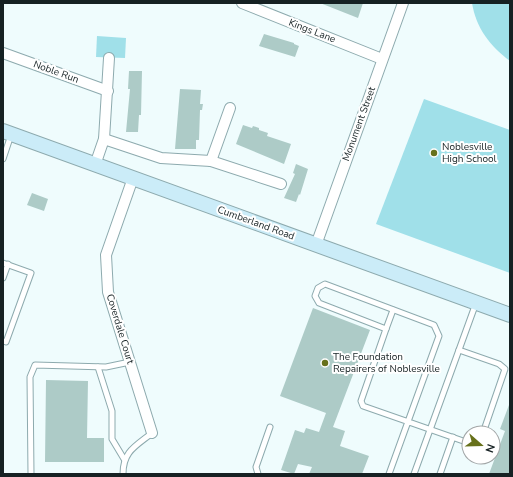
<svg xmlns="http://www.w3.org/2000/svg" width="513" height="477" viewBox="0 0 513 477" font-family="'Nunito Sans',sans-serif">
<style>
.pitch{fill:#a0e0e9}
.building{fill:#adcbc7}
.lines{fill:none;stroke-linecap:round;stroke-linejoin:round}
.lane-casing{stroke:#8daaae;stroke-width:7}
.street-casing{stroke:#8daaae;stroke-width:12}
.secondary-casing{stroke:#8daaae;stroke-width:16}
.lane{stroke:#fff;stroke-width:5}
.street{stroke:#fff;stroke-width:10}
.secondary{stroke:#cbecf8;stroke-width:14}
.poi-dot{fill:#67711b;stroke:#fff;stroke-width:1.5}
.labels{text-anchor:middle;dominant-baseline:central;stroke-width:4;stroke-linejoin:round;paint-order:stroke}
.street-label{font-size:10px;fill:#162123;stroke:#fff}
.poi-label{font-size:10px;fill:#162123;stroke:#fff;text-anchor:start}
</style>
<rect width="100%" height="100%" fill="#effcfd"/>
<g class="pitch">
<path d="M472,3H510V61C490,46 476,28 472,3Z"/>
<polygon points="97,36 126,38 125,58 96,57"/>
<polygon points="424,99 510,130 510,273 376,224"/>
</g>
<g class="building">
<polygon points="320,3 363,3 358,18"/>
<polygon points="264,34 294,43 294,44 299,46 295,57 259,46"/>
<polygon points="129,71 142,71 141,115 139,115 138,132 126,132 130,89 128,89"/>
<polygon points="180,89 201,90 200,104 203,104 202,110 200,110 199,140 196,140 196,149 175,149"/>
<polygon points="243,125 252,128 253,126 259,128 259,130 268,133 267,136 291,144 284,164 236,144"/>
<polygon points="296,164 308,169 300,195 299,194 296,202 284,198 295,174 293,173"/>
<polygon points="32,193 48,199 44,211 27,205"/>
<polygon points="313,308 370,330 333,427 345,431 340,446 369,456 362,474 309,474 312,467 298,464 294,474 281,470 295,430 304,433 306,428 319,432 326,413 280,396"/>
<polygon points="46,380 88,381 87,438 104,438 104,462 45,462"/>
<polygon points="509,405 510,474 489,474 505,431 500,429"/>
</g>
<g class="lines">
<g class="lane-casing">
<g id="lane">
<polyline points="3,159 11,135"/>
<polyline points="3,263 31,273 6,342 3,341"/>
<polyline points="3,278 8,264"/>
<polyline points="386,329 393,310"/>
<polyline points="459,350 499,364 505,369 483,433"/>
<polyline points="98,367 112,411 112,439 124,459"/>
<polyline points="31,474 30,377 35,365 106,367 130,362"/>
<path d="M123,474C123,451 136,446 152,433"/>
<polyline points="258,474 256,467 270,427"/>
<polyline points="389,474 439,336 434,325 325,284 318,288 315,296 319,303 386,329 361,401 363,406 469,443"/>
<polyline points="414,474 476,303"/>
<polyline points="440,474 453,437"/>
</g>
</g>
<g class="street-casing">
<g id="street">
<polyline points="242,3 382,59"/>
<polyline points="3,53 108,91"/>
<polyline points="104,139 161,158 211,161 281,184"/>
<polyline points="211,161 230,108"/>
<polyline points="95,165 104,139 109,58"/>
<polyline points="133,178 106,255 108,292 152,433"/>
<polyline points="316,245 403,3"/>
</g>
</g>
<g class="secondary-casing">
<polyline id="secondary" points="3,131 510,315"/>
</g>
<use href="#lane" class="lane"/>
<use href="#street" class="street"/>
<use href="#secondary" class="secondary"/>
</g>
<g class="poi-dot">
<circle cx="434" cy="153" r="4"/>
<circle cx="325" cy="363" r="4"/>
</g>
<g class="labels">
<g class="street-label">
<text transform="translate(312 31) rotate(21)">Kings Lane</text>
<text transform="translate(56 72) rotate(20)">Noble Run</text>
<text transform="translate(359 124) rotate(-70)">Monument Street</text>
<text transform="translate(256 223) rotate(20)">Cumberland Road</text>
<text transform="translate(120 329) rotate(73)">Coverdale Court</text>
</g>
<g class="poi-label">
<text x="442" y="147">Noblesville<tspan x="442" dy="12">High School</tspan></text>
<text x="333" y="357">The Foundation<tspan x="333" dy="12">Repairers of Noblesville</tspan></text>
</g>
</g>
<rect width="513" height="477" fill="none" stroke="#162123" stroke-width="8"/>
<g transform="translate(481 445) rotate(110)"><circle r="19" fill="#ffffff" stroke="#a2a6a7"/>
<path d="M0-3L7 15L0 10L-7 15Z" fill="#67711b"/>
<text y="-6" font-size="11" font-weight="bold" text-anchor="middle" fill="#162123">N</text>
</g>
</svg>
